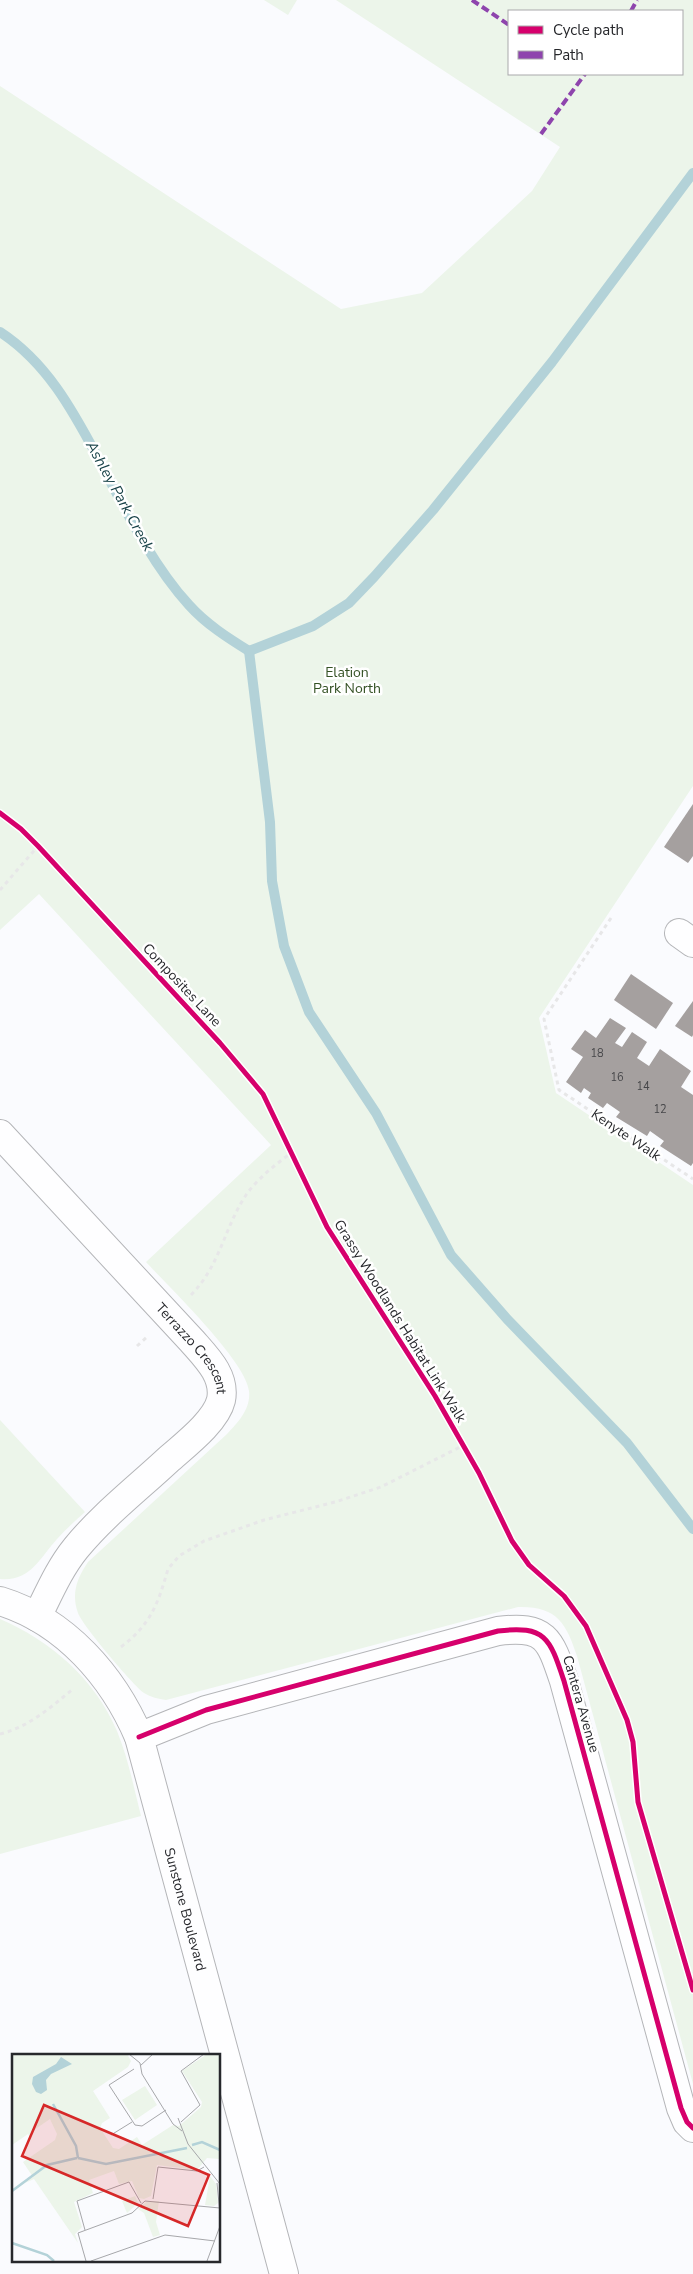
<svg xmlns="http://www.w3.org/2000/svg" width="693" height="2274" viewBox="0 0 693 2274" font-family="'Nunito Sans',sans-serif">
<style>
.green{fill:#ecf5ea;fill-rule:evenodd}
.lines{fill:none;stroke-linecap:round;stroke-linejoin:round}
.stream{stroke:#b3d2d8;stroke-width:10}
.building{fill:#a5a09f}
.street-casing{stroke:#b4b5b8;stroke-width:30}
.path{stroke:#e7e7e8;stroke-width:3;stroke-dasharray:4 4;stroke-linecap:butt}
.street{stroke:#fefeff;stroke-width:28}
.quiet{stroke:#8e44ad;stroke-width:4;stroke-dasharray:8 4;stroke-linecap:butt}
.cycleway-casing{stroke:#fff;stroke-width:8}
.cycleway{stroke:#d6006c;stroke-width:5}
.labels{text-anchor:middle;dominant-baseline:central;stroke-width:5;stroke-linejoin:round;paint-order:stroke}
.number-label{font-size:11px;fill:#464649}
.park-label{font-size:14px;fill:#355225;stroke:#fff}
.street-label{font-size:14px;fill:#27282c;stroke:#fff}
.water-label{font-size:15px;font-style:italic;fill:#184248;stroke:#fff}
.inset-river{fill:none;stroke:#b3d2d8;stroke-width:2.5}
.inset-road{fill:none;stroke:#a6a7aa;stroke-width:1}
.view{fill:#d62828;fill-opacity:0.15;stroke:#d62828;stroke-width:2.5}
.inset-edge{fill:none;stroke:#27282c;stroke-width:2.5}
</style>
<rect width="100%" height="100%" fill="#fafbfe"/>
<g class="green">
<polygon points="264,0 297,0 288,15"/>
<path d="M336,0H693V786L539,1018L556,1093L693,1185V2084L577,1656C566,1623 557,1606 518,1607L166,1700C158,1699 151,1697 144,1693C133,1685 82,1625 78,1613C71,1594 77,1578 88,1562L227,1434C238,1422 251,1409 249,1391C246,1361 169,1287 146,1262L271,1145L39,894L0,930V86L341,309L422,293L532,191L560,147ZM509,11H682V74H509Z"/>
<path d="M0,1420L85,1512C76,1520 66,1529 57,1539C40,1558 30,1582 0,1579Z"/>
<path d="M0,1619C51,1641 95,1679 117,1731C128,1758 134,1788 141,1816L0,1854Z"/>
</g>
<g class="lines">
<g class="stream">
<path d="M0,332C46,362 72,409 97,456C123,505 152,565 189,605C206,624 228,638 249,651"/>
<polyline points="249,651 270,822 272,881 284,946 309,1012 376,1113 451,1255 507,1319 627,1443 693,1529"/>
<polyline points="249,651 313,626 349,603 374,577 433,510 552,362 693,173"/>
</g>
</g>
<g class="building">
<polygon points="693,804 693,856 688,863 664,847"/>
<polygon points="631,974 673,1003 656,1029 614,1000"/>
<polygon points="693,1001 693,1035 692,1037 675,1026"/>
<polygon points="610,1018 626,1028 615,1043 622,1047 632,1032 647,1042 637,1058 649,1066 660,1049 691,1071 681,1087 693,1095 693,1163 691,1166 660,1146 664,1141 650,1131 647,1136 616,1117 620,1112 607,1103 603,1108 588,1098 591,1093 584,1088 581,1093 566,1082 583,1057 571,1049 585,1030 596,1038"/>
</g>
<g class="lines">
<g class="street-casing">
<g id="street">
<polyline points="679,933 693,943"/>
<path id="s1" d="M0,1134L192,1341C206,1357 226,1376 221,1400C216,1421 186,1444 169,1459C138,1488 103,1515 76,1548C59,1569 49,1593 37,1617"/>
<path id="s2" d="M0,1601C65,1621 113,1676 139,1737L284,2274"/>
<path d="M139,1737L206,1710L498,1631C546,1625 550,1639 564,1681L681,2108L687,2122L693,2128"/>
</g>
</g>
<g class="path">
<polyline points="0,890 38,846"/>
<polyline points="611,918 544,1019 559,1090 693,1179"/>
<path d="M191,1295C221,1264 224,1228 246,1195C258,1178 275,1165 291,1153"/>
<polyline points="137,1346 147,1337"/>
<path d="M121,1647C151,1624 158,1604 168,1569L179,1556L204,1541L264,1520L335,1502L381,1487L464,1445"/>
<path d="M0,1734C29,1727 51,1707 73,1689"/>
</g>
<use href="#street" class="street"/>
<g class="quiet">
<polyline points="472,0 509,25"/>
<polyline points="631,11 637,0"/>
<polyline points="541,134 585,74"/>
</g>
<g class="cycleway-casing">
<g id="cycleway">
<polyline points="0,813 21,829 38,846 220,1043 263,1094 327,1227 435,1396 479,1473 512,1541 529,1565 564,1596 586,1626 627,1720 633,1742 638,1802 693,1990"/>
<path d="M139,1737L206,1710L498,1631C546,1625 550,1639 564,1681L681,2108L687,2122L693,2128"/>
</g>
</g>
<use href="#cycleway" class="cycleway"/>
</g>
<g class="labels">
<g class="number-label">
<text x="597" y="1053">18</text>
<text x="617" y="1077">16</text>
<text x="643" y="1086">14</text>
<text x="660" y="1109">12</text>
</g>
<g class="park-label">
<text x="347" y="672">Elation<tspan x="347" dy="16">Park North</tspan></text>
</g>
<g class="street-label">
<text transform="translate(182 985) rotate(47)">Composites Lane</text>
<text transform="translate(626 1135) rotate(34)">Kenyte Walk</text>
<text transform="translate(400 1321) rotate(58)">Grassy Woodlands Habitat Link Walk</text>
<text stroke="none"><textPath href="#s1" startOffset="289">Terrazzo Crescent</textPath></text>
<text transform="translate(581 1704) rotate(74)">Cantera Avenue</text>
<text stroke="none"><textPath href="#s2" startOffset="379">Sunstone Boulevard</textPath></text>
</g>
<g class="water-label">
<text transform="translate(120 496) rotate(61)">Ashley Park Creek</text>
</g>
</g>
<g transform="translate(12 2054)">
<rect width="208" height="208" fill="#fafbfe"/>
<path d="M0,0H115L119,7L116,13L81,37L98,64L90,69L88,74L101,94L107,95L125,83L130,91L161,71L167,72L189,53L190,48L170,17L195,0H207V105L195,104L185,116L145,111L139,142L132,145L127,144L120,127L107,130L102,117L77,126L81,139L62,148L70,173L63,180L66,189L22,125L13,129L21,123L11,108L43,86L45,80L38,65L19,78L18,83L16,80L0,91ZM133,32L145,51L123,66L110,46ZM198,122L204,130L206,149L202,152L193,151ZM123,142L126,149L115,159L110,147ZM147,147L144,168L148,181L141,183L132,159L126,155L134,148Z" fill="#ecf5ea"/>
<path d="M49,3L60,10L39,20L34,26L35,36L29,40L24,38L20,30L21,23L44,10Z" fill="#b3d2d8"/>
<path class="inset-river" d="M41,50L64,92L66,104M180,91L190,88L208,96M66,104L94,110L175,94M0,137L35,111L65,104M0,189L35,201L42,207"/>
<path class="inset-road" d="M117,0L128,9L130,20L161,70L170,77M128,12L141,0M122,15L97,31L123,71L130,72L154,56M166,64L176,90L208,130M169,68L188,51L169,17L192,0M99,81L120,68M205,129L208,160M141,145L146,113L185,117L192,113M73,176L65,147L117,128L129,149M74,207L66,179L120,159L133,147L208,154M79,207L153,181L203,187M195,207L208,172"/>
<path class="view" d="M32,51L197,121L176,172L10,102Z"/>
<rect width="208" height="208" class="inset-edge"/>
</g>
<rect x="508" y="10" width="175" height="65" fill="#ffffff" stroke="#a9a9ab"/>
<rect x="518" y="26" width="25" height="8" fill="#d6006c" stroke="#a9a9ab"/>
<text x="553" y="35" font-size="15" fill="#27282c">Cycle path</text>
<rect x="518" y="51" width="25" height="8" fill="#8e44ad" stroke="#a9a9ab"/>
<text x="553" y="60" font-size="15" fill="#27282c">Path</text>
</svg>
